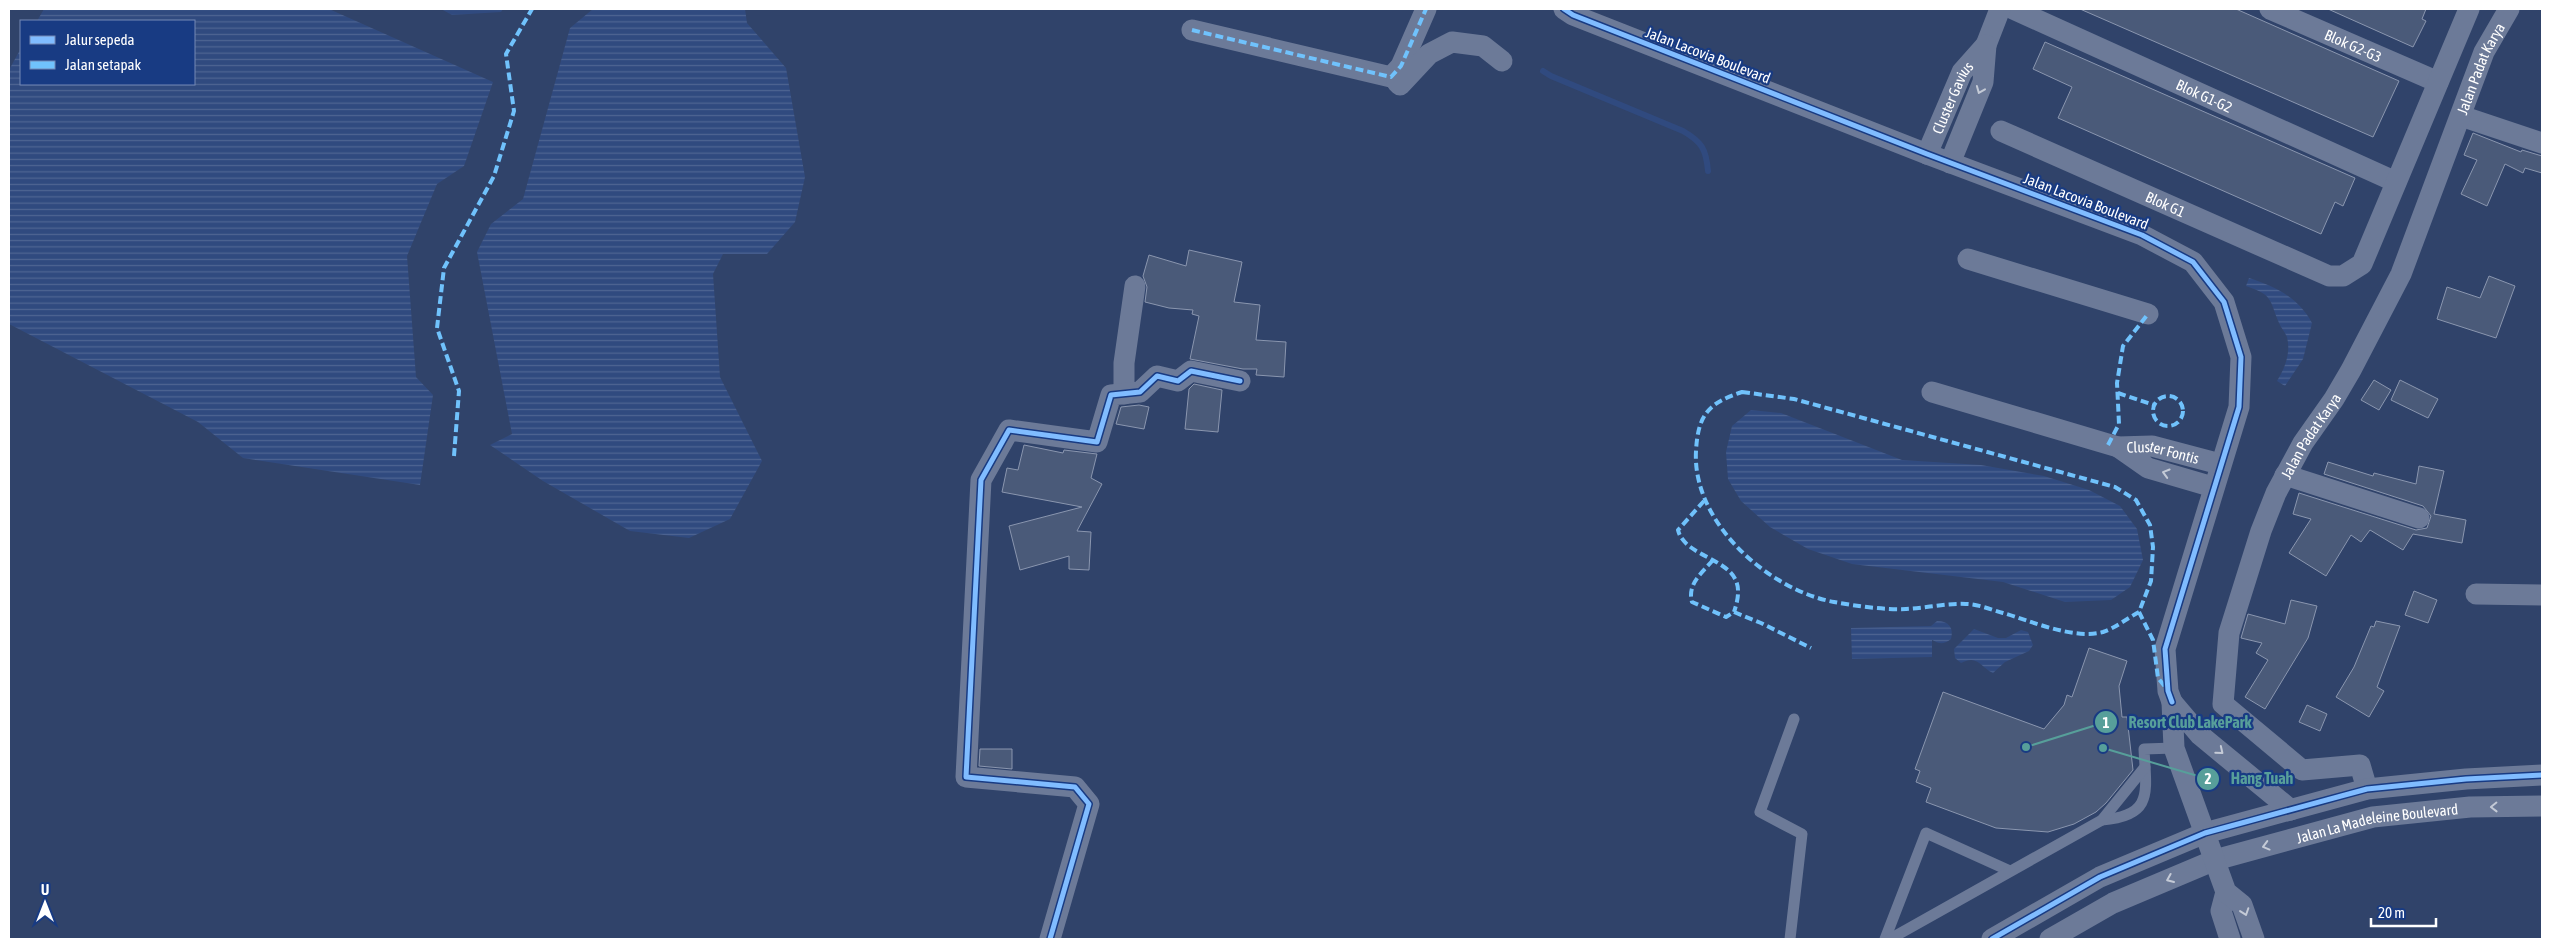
<svg xmlns="http://www.w3.org/2000/svg" width="2551" height="948" viewBox="0 0 2551 948" font-family="'Asap Condensed',sans-serif">
<style>
.water{fill:url(#water-rules)}
.lines{fill:none;stroke-linecap:round;stroke-linejoin:round}
.stream{stroke:#304a7f;stroke-width:6}
.building{fill:#4a5a79;stroke:#8a96af}
.lane{stroke:#6c7a98;stroke-width:11}
.street{stroke:#6c7a98;stroke-width:21}
.quiet{stroke:#70c2fc;stroke-width:4;stroke-dasharray:8 4;stroke-linecap:butt}
.cycleway-casing{stroke:#183b83;stroke-width:8}
.cycleway{stroke:#80bcff;stroke-width:5}
.oneway{stroke:#c4cad6}
.labels{text-anchor:middle;dominant-baseline:central;stroke-width:4.5;stroke-linejoin:round;paint-order:stroke}
.street-label{font-size:15px;fill:#fff;stroke:#183b83}
.leader{fill:none;stroke:#579f9a;stroke-width:2}
.callout-dot{fill:#579f9a;stroke:#183b83;stroke-width:2}
.mark-label{font-size:15px;text-anchor:middle;font-weight:bold;fill:#fff}
.callout-label{font-size:16px;text-anchor:middle;font-weight:bold;fill:#579f9a;stroke:#183b83;stroke-width:4.5;stroke-linejoin:round;paint-order:stroke}
</style>
<defs>
<pattern id="water-rules" width="6" height="5" patternUnits="userSpaceOnUse" patternTransform="scale(1.25)"><rect width="6" height="5" fill="#304a7f"/><path d="M0 2.5h6" fill="none" stroke="#4f6592"/></pattern>
</defs>
<rect width="100%" height="100%" fill="#30436a"/>
<g class="water">
<polygon points="44,9 329,9 493,82 464,166 437,184 407,256 416,377 433,395 420,485 243,458 198,422 9,324 9,70 21,48 21,84 194,84 194,21 37,21"/>
<polygon points="441,9 503,9 501,12 452,15"/>
<polygon points="593,9 745,9 747,23 786,68 805,177 795,222 767,254 723,254 713,274 720,377 762,461 730,519 689,538 630,531 543,481 490,445 512,434 477,252 491,224 523,199 570,28"/>
<path d="M2249,278C2276,287 2298,297 2312,323L2303,359L2285,386L2277,381C2285,368 2291,353 2287,337C2285,332 2281,328 2279,323C2269,299 2273,295 2246,286Z"/>
<polygon points="1751,410 1781,413 1902,460 1981,465 2044,476 2089,490 2120,506 2137,529 2143,560 2130,587 2111,600 2065,602 2003,582 1852,564 1808,549 1770,527 1741,501 1728,479 1726,452 1732,426"/>
<path d="M1937,621C1949,621 1954,628 1951,639C1943,645 1940,644 1932,640V657L1852,659L1851,628L1931,626Z"/>
<path d="M1974,629L1998,638H2006L2021,630L2028,632L2033,645L2029,651L2005,662L1993,673C1980,667 1978,654 1961,663L1955,658L1954,649Z"/>
</g>
<g class="lines">
<path class="stream" d="M1543,71L1551,76L1683,131C1702,142 1706,149 1708,171"/>
</g>
<g class="building">
<polygon points="2080,9 2236,9 2399,81 2373,137"/>
<polygon points="2328,9 2426,9 2422,19 2426,21 2413,47"/>
<polygon points="2045,42 2355,178 2343,206 2335,202 2321,234 2058,118 2072,87 2033,69"/>
<polygon points="2473,133 2521,152 2522,150 2542,156 2542,173 2525,168 2523,173 2505,164 2487,206 2461,194 2477,160 2464,155"/>
<polygon points="1189,250 1242,262 1234,302 1260,305 1256,340 1286,342 1284,377 1256,375 1257,369 1243,369 1190,359 1199,316 1192,314 1193,310 1169,308 1145,302 1147,287 1143,276 1149,255 1186,266"/>
<polygon points="2489,276 2515,286 2496,338 2437,319 2447,287 2480,298"/>
<polygon points="2374,380 2391,390 2379,410 2361,400"/>
<polygon points="2400,380 2438,399 2428,418 2391,400"/>
<polygon points="1194,384 1222,390 1218,432 1185,429 1189,389"/>
<polygon points="1139,405 1149,407 1144,429 1116,424 1121,407"/>
<polygon points="1024,445 1063,453 1064,450 1097,454 1091,478 1102,484 1077,531 1091,532 1089,570 1069,569 1069,556 1020,570 1009,526 1082,507 1002,492 1007,468 1018,470"/>
<polygon points="2328,462 2373,476 2374,473 2416,484 2419,466 2444,471 2434,514 2466,520 2462,543 2413,534 2403,550 2370,530 2361,542 2351,535 2326,576 2289,553 2311,519 2293,514 2299,493 2416,530 2427,528 2431,516 2423,506 2324,474"/>
<polygon points="2414,591 2437,600 2428,623 2405,615"/>
<polygon points="2291,600 2317,606 2308,638 2265,709 2245,697 2268,660 2256,653 2262,643 2241,638 2248,614 2285,624"/>
<polygon points="2376,621 2400,626 2377,687 2384,691 2369,717 2336,697 2354,667 2371,626 2374,627"/>
<polygon points="2089,648 2127,661 2119,686 2122,717 2127,717 2133,770 2106,803 2096,812 2074,824 2048,832 1996,828 1926,802 1931,788 1916,782 1920,771 1915,769 1943,692 2044,729 2064,705 2067,695 2072,697"/>
<polygon points="2307,705 2327,714 2320,731 2299,722"/>
<polygon points="980,749 1012,749 1012,769 979,766"/>
</g>
<g class="lines">
<g class="lane">
<path d="M2102,820C2154,816 2146,792 2144,749L2174,748"/>
<polyline points="1790,939 1802,834 1760,812 1794,719"/>
<polyline points="1885,939 1926,833 2010,871"/>
<polyline points="1890,939 2102,820 2145,767"/>
</g>
<g class="street">
<polyline points="1564,9 1573,15 1927,154 2142,235 2193,262 2224,302 2241,357 2239,407 2165,649 2168,691 2172,702"/>
<path id="s1" d="M2013,9L2396,182"/>
<path id="s2" d="M2270,9L2438,82"/>
<polyline points="1192,30 1391,77 1401,66 1426,9"/>
<polyline points="1986,45 2000,9"/>
<polyline points="1397,82 1400,85 1429,54 1452,42 1483,46 1502,61"/>
<polyline points="2461,116 2542,143"/>
<path id="s3" d="M2001,131L2329,276H2343L2362,264L2469,9"/>
<path id="s4" d="M1927,154L1962,72L1986,45L1983,82L1950,163"/>
<polyline points="1968,259 2148,314"/>
<polyline points="1932,392 2118,447"/>
<polyline points="1124,394 1124,363 1135,286"/>
<polyline points="2285,475 2419,518"/>
<path id="s5" d="M2213,487L2148,468L2118,447L2152,446L2220,464"/>
<polyline points="2476,594 2542,595"/>
<path id="s6" d="M2367,789L2360,765L2302,770L2223,704L2229,633L2261,531L2276,493L2303,443L2334,399L2351,370L2401,274L2484,52L2509,9"/>
<polyline points="2226,892 2221,911 2230,939"/>
<polyline points="1050,939 1089,804 1075,787 966,777 981,480 1009,430 1097,442 1111,395 1140,392 1157,376 1178,381 1191,371 1240,381"/>
<polyline points="1992,939 2100,877 2205,833 2367,789 2466,779 2542,775"/>
<path id="s7" d="M2050,939L2113,903L2215,860L2373,817L2470,807L2542,806"/>
<polyline points="2254,939 2242,905 2226,892 2174,748 2172,702 2200,735 2291,810"/>
</g>
<g class="quiet">
<polyline points="1192,30 1391,77 1401,66 1426,9"/>
<path d="M1742,392L1794,399L2115,487L2136,500L2150,525L2153,547L2151,581L2139,612C2128,618 2115,628 2103,632C2074,640 2031,621 2003,613C1992,610 1978,604 1966,604C1946,603 1926,608 1906,609C1884,610 1856,606 1834,602C1769,590 1692,523 1696,451C1698,415 1708,403 1742,392Z"/>
<polyline points="2118,393 2154,405"/>
<circle cx="2168" cy="411" r="15"/>
<polyline points="2108,445 2119,424 2117,383 2123,346 2148,314"/>
<polyline points="454,456 459,391 437,328 444,268 494,176 514,111 506,54 532,9"/>
<path d="M1704,501L1678,530C1685,559 1740,558 1738,593C1738,599 1736,606 1734,612"/>
<path d="M1713,560C1702,573 1687,584 1692,602L1726,617L1734,612L1761,623L1811,648"/>
<polyline points="2139,612 2153,640 2158,678 2166,688"/>
</g>
<g class="cycleway-casing">
<g id="cycleway">
<polyline points="1564,9 1573,15 1927,154 2142,235 2193,262 2224,302 2241,357 2239,407 2165,649 2168,691 2172,702"/>
<polyline points="1050,939 1089,804 1075,787 966,777 981,480 1009,430 1097,442 1111,395 1140,392 1157,376 1178,381 1191,371 1240,381"/>
<polyline points="1992,939 2100,877 2205,833 2367,789 2466,779 2542,775"/>
</g>
</g>
<use href="#cycleway" class="cycleway"/>
</g>
<defs><path id="oneway-chevron" d="M-2-3.5L2.5 0L-2 3.5" fill="none" stroke-width="1.6" stroke-linecap="round" stroke-linejoin="round" transform="scale(1.25)"/></defs>
<g class="oneway">
<use href="#oneway-chevron" transform="translate(1980 90) rotate(112)"/>
<use href="#oneway-chevron" transform="translate(2166 473) rotate(-164)"/>
<use href="#oneway-chevron" transform="translate(2220 751) rotate(39)"/>
<use href="#oneway-chevron" transform="translate(2494 807) rotate(179)"/>
<use href="#oneway-chevron" transform="translate(2266 846) rotate(165)"/>
<use href="#oneway-chevron" transform="translate(2170 879) rotate(157)"/>
<use href="#oneway-chevron" transform="translate(2245 912) rotate(71)"/>
</g>
<g class="labels">
<g class="street-label">
<text stroke="none"><textPath href="#s2" startOffset="91">Blok G2-G3</textPath></text>
<text transform="translate(1708 55) rotate(21)">Jalan Lacovia Boulevard</text>
<text stroke="none"><textPath href="#s6" startOffset="878">Jalan Padat Karya</textPath></text>
<text stroke="none"><textPath href="#s1" startOffset="210">Blok G1-G2</textPath></text>
<text stroke="none"><textPath href="#s4" startOffset="62">Cluster Gavius</textPath></text>
<text transform="translate(2086 201) rotate(21)">Jalan Lacovia Boulevard</text>
<text stroke="none"><textPath href="#s3" startOffset="180">Blok G1</textPath></text>
<text stroke="none"><textPath href="#s6" startOffset="472">Jalan Padat Karya</textPath></text>
<text stroke="none"><textPath href="#s5" startOffset="150">Cluster Fontis</textPath></text>
<text stroke="none"><textPath href="#s7" startOffset="350">Jalan La Madeleine Boulevard</textPath></text>
</g>
</g>
<path class="leader" d="M2026 747L2106 722M2103 748L2208 779"/>
<g class="callout-dot">
<circle cx="2026" cy="747" r="5"/>
<circle cx="2103" cy="748" r="5"/>
<circle cx="2106" cy="722" r="12"/>
<circle cx="2208" cy="779" r="12"/>
</g>
<g class="mark-label">
<text x="2106" y="728">1</text>
<text x="2208" y="784">2</text>
</g>
<g class="callout-label">
<text x="2190" y="728">Resort Club LakePark</text>
<text x="2262" y="784">Hang Tuah</text>
</g>
<rect width="2551" height="948" fill="none" stroke="#ffffff" stroke-width="20"/>
<rect x="20" y="20" width="175" height="65" fill="#183b83" stroke="#7489b5"/>
<rect x="30" y="36" width="25" height="8" fill="#80bcff" stroke="#7489b5"/>
<text x="65" y="45" font-size="15" fill="#ffffff">Jalur sepeda</text>
<rect x="30" y="61" width="25" height="8" fill="#70c2fc" stroke="#7489b5"/>
<text x="65" y="70" font-size="15" fill="#ffffff">Jalan setapak</text>
<g transform="translate(45 903)" stroke="#183b83" stroke-width="4" paint-order="stroke">
<path d="M0-4L9 19L0 12L-9 19Z" fill="#ffffff"/>
<text y="-8" font-size="14" font-weight="bold" text-anchor="middle" fill="#ffffff">U</text>
</g>
<path d="M2371 918v8h65v-8" fill="none" stroke="#ffffff" stroke-width="2.5"/>
<text x="2378" y="918" font-size="15" fill="#ffffff" stroke="#183b83" stroke-width="4" paint-order="stroke">20 m</text>
</svg>
